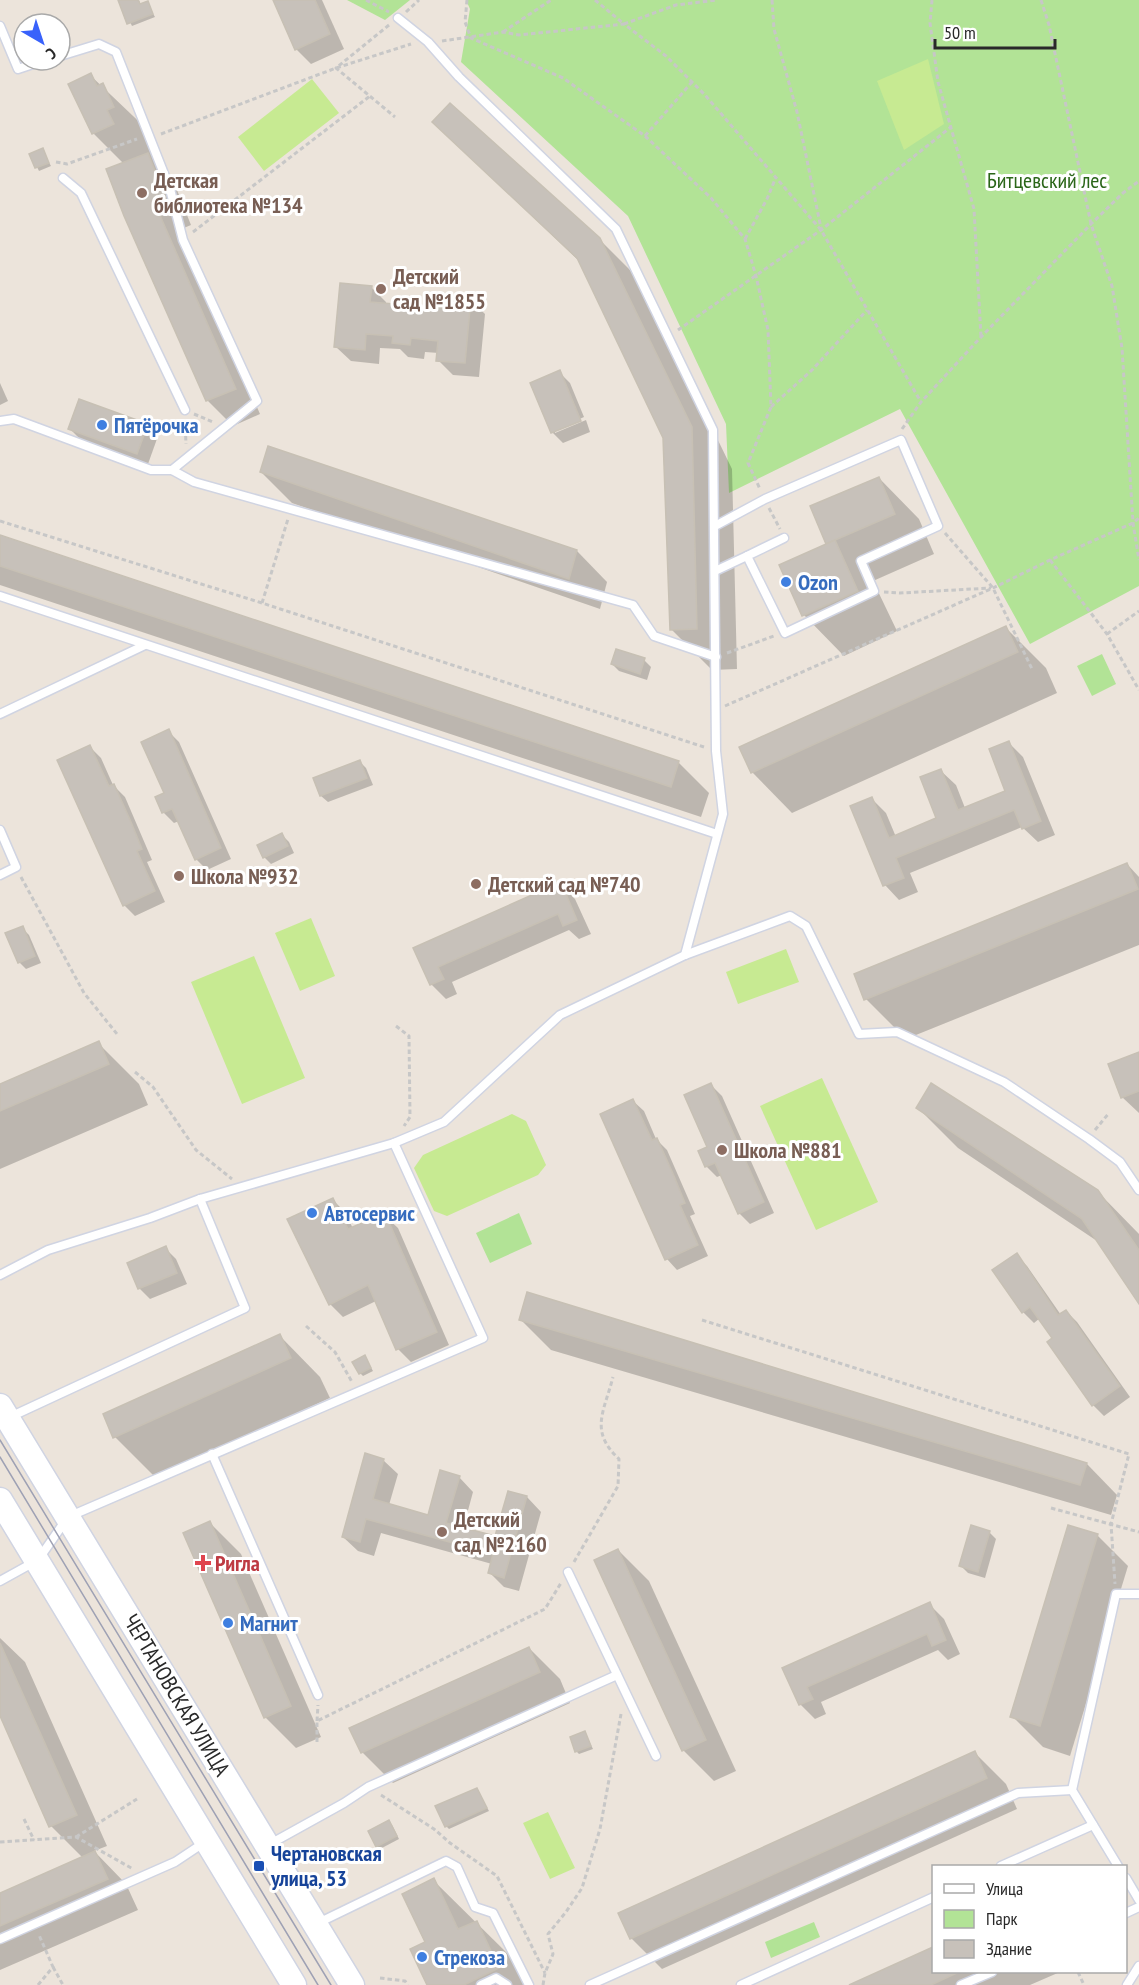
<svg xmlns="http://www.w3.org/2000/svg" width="1139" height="1985" viewBox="0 0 1139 1985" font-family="'PT Sans Narrow',sans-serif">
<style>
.green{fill:#b2e396}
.pitch{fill:#c7ea92}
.shadow{fill:#0003}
.building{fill:#c7c1ba;stroke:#c7c0b4;stroke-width:1.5}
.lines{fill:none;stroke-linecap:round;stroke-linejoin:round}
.service-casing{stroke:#d0d4e2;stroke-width:11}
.secondary-casing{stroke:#d0d4e2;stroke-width:27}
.path{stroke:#c7c7c7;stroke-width:3;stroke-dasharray:4.5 3;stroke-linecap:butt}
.service{stroke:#fff;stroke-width:8}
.secondary{stroke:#fff;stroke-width:24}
.tram{stroke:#9ea1b4;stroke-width:1.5}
.education-dot{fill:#8d6e63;stroke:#fff;stroke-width:2}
.shop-dot{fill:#3f7fe0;stroke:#fff;stroke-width:2}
.health-dot{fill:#e0444e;stroke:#fff;stroke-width:2}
.transit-dot{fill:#1a4fb4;stroke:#fff;stroke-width:2}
.labels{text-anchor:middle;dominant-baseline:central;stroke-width:6;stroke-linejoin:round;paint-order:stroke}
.education-label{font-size:22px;font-weight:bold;fill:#785e54;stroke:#fff;text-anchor:start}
.park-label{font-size:22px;fill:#2b6619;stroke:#fff}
.shop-label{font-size:22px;font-weight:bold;fill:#366cbe;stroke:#fff;text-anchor:start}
.health-label{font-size:22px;font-weight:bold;fill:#be3a42;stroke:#fff;text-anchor:start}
.street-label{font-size:22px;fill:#292929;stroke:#fff}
.transit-label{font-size:22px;font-weight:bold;fill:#164399;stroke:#fff;text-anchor:start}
</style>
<rect width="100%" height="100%" fill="#ece4db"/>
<g class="green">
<polygon points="347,0 410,0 385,20"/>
<polygon points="466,0 1139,0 1139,586 1030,644 900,409 729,493 726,424 628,216 461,62 470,9"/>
<polygon points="1102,654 1116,684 1092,696 1077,666"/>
<polygon points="519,1213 532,1244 490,1263 476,1233"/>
<polygon points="814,1922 820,1937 771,1958 765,1942"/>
</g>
<g class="pitch">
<polygon points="928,59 944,124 904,150 877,81"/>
<polygon points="312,79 339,113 264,171 238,137"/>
<polygon points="311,918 335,976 300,991 275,933"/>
<polygon points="786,949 799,982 738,1004 726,972"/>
<polygon points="254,956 305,1078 242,1104 191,982"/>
<polygon points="822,1078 878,1202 816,1230 760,1106"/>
<polygon points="512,1114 526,1121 546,1165 538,1175 447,1216 434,1211 414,1168 423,1155"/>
<polygon points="548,1812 575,1868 550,1879 523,1823"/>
</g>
<g class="shadow">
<polygon points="119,0 139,0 141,5 147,3 155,17 132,26"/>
<polygon points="275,0 322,0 344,49 311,64 296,49"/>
<polygon points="90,75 153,135 163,158 157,161 173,180 191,225 179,230 260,414 233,426 208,401 125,216 124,164 93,133"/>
<polygon points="434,122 599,239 640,280 732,469 737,669 712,670 672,630 664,438 580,262"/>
<polygon points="42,150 51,166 39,171 31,155"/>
<polygon points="371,287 386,302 386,305 397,306 415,302 421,308 443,310 470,299 485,314 479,377 453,375 438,360 439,353 425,352 424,359 408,357 400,349 380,348 379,364 351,361 336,347"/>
<polygon points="559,372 570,383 584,417 555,430 555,433 586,420 590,432 563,443 552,432"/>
<polygon points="0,383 8,401 0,405"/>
<polygon points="147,426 158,436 148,464 81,440 70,429"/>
<polygon points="261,472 577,551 607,582 600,609 292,503"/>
<polygon points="879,478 919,519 934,554 873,581 897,631 844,656 804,615 828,544 827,543"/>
<polygon points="0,537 678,762 709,793 701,817 0,585"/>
<polygon points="1005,627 1046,668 1057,693 792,813 752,772"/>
<polygon points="644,660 651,667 647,680 619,671 612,664"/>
<polygon points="168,731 179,742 231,859 207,870 196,859 179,821 174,823 163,812 166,794"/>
<polygon points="1009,743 1023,757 1055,835 1038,842 1022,827 910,873 918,892 899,900 885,885 872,799 886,813 896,837 938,819 941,771 956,785 965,808 1007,791"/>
<polygon points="90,747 101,758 113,785 125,797 152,860 147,862 165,902 135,916 124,905"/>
<polygon points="359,761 366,768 373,785 328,802 321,796"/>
<polygon points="282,835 289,842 294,853 271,864 264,857"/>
<polygon points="1127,864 1139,877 1139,945 906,1039 866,999"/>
<polygon points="560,884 575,899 591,934 579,939 569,930 452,982 457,994 446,999 431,984 415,948"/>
<polygon points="22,928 29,935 41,963 26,969 19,962"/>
<polygon points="98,1043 139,1084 148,1105 0,1169 0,1086"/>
<polygon points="1139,1054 1139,1113 1122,1097"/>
<polygon points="711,1085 722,1096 774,1213 750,1224 739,1213 722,1175 717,1177 706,1166 709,1148"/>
<polygon points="633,1101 644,1111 656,1139 667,1150 695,1214 690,1216 708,1256 677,1270 667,1259"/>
<polygon points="918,1108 1097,1191 1139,1234 1139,1301 1100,1243 958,1148"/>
<polygon points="332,1199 346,1213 353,1229 384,1215 398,1228 449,1345 411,1362 398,1349 376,1301 343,1317 330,1304"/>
<polygon points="165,1248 176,1259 187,1284 150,1299 140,1289 129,1263"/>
<polygon points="1016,1255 1027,1266 1061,1315 1066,1311 1077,1322 1130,1397 1104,1416 1093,1405 1054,1339 1040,1318 1034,1323 1023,1312"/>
<polygon points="520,1319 1087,1464 1117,1495 1111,1515 551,1350"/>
<polygon points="280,1336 320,1377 330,1398 155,1477 115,1437"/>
<polygon points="367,1360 373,1371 363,1376 360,1373"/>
<polygon points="383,1460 398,1474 389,1505 429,1516 459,1477 473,1492 463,1529 496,1538 527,1497 541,1512 519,1591 504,1587 490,1573 492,1564 381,1533 374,1556 358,1551 343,1537"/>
<polygon points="210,1523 241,1554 321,1737 296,1748 265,1717"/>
<polygon points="989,1532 996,1539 985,1578 968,1573 961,1566"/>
<polygon points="1097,1535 1128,1566 1070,1756 1043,1747 1012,1716"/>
<polygon points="618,1550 649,1581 736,1771 714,1781 683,1750"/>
<polygon points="929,1604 944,1619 960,1654 948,1660 938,1650 821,1702 826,1714 815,1719 800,1704 784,1669"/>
<polygon points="0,1638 25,1662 107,1846 94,1851 126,1884 138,1910 0,1970 0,1894 83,1858 51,1826 0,1713"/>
<polygon points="529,1648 560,1679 570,1703 393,1783 362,1752"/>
<polygon points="585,1733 593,1749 579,1754 576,1751"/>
<polygon points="975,1753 1006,1784 1017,1809 662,1969 631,1938"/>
<polygon points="477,1790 489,1811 449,1829 446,1826"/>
<polygon points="392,1825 399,1839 380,1849 377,1846"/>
<polygon points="433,1880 517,1963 527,1985 428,1985 427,1943"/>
<polygon points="934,1949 934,1972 1060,1972 1030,1985 853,1985"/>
</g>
<g class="building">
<polygon points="118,0 138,0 140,4 148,1 153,14 127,24"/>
<polygon points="273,0 315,0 330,34 295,50"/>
<polygon points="91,73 97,86 103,83 114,107 107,110 114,124 92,134 68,84"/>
<polygon points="450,103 600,238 692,427 697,629 670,630 663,438 577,258 432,122"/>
<polygon points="43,148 49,163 35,168 29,154"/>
<polygon points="148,153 166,200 155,204 236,389 206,401 124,216 106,169"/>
<polygon points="340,283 372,286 370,302 395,304 396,298 416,300 415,306 442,308 443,295 471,298 465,363 436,361 438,341 411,338 410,345 392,343 393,336 366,334 365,350 334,347"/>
<polygon points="560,370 581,421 551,433 530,383"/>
<polygon points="79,399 148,424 137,454 68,429"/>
<polygon points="268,446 577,550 569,579 260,472"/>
<polygon points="879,477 895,514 826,544 810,506"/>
<polygon points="0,535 679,761 671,787 0,566"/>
<polygon points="835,540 858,591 802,616 779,565"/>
<polygon points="1006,626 1018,652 751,773 739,747"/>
<polygon points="616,649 645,658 640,674 611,664"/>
<polygon points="169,729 221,848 195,860 172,809 162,813 155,797 164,793 141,742"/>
<polygon points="1009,741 1041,821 1022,829 1014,810 896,858 904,878 883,886 850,806 872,797 889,838 936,818 920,777 941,769 958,810 1005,791 989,749"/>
<polygon points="90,745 109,786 114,784 131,822 142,849 137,851 155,891 123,906 57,760"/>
<polygon points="360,760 367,778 320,796 313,778"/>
<polygon points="282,833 288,846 263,858 257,845"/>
<polygon points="1127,863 1138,889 864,1000 854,974"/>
<polygon points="561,882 577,920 563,926 558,914 438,967 444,979 430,985 413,948"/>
<polygon points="23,926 35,956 18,963 5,933"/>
<polygon points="99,1041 109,1064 0,1111 0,1084"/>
<polygon points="1139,1052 1139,1091 1121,1098 1108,1064"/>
<polygon points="711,1083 764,1202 738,1214 715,1163 705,1167 698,1151 707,1147 684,1095"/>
<polygon points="931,1083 1098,1190 1139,1250 1139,1304 1082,1219 916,1108"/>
<polygon points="633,1099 652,1140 657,1138 674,1176 685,1203 680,1205 698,1245 665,1260 600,1114"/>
<polygon points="333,1198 348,1229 385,1213 437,1332 396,1350 368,1285 329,1305 287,1219"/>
<polygon points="166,1246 177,1273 138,1289 127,1263"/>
<polygon points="1017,1253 1058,1315 1066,1310 1120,1386 1092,1406 1047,1342 1052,1338 1030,1307 1022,1313 992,1270"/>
<polygon points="527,1292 1087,1463 1080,1485 519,1320"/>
<polygon points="280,1334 291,1358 113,1438 103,1414"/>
<polygon points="365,1355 371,1368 359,1374 352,1362"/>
<polygon points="365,1453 384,1459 373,1499 428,1515 440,1470 460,1476 446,1523 495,1536 508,1491 527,1496 504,1578 488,1573 493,1554 366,1519 360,1542 342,1537"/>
<polygon points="210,1521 291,1706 264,1718 183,1533"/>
<polygon points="971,1525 990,1531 978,1572 959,1566"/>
<polygon points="1068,1525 1098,1534 1040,1726 1010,1717"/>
<polygon points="618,1549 706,1740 682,1751 594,1560"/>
<polygon points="930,1602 946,1640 932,1646 927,1634 807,1687 813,1699 799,1705 782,1668"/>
<polygon points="0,1643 77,1815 49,1827 0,1716"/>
<polygon points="529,1647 540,1672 361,1753 349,1728"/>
<polygon points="585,1731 591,1746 575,1752 570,1737"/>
<polygon points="975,1751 987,1778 630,1939 618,1913"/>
<polygon points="477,1788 487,1808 445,1827 435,1806"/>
<polygon points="389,1820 397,1836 376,1847 368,1831"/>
<polygon points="95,1851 108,1879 0,1926 0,1893"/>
<polygon points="434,1878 458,1929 477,1921 499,1968 464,1985 427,1985 410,1949 425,1942 402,1894"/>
<polygon points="933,1947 933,1971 961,1971 931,1985 849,1985"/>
</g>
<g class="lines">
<g class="service-casing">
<g id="service">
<polyline points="398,18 428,42 459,77 616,229 713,430 716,751 723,814 685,955"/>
<polyline points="0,26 18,69 45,60"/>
<polyline points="60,56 99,44 116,52 170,189 183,240 257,401 172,470"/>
<polyline points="63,178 81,193 185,410"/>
<polyline points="0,421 14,419 151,470 172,470 194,482 633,605 654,636 716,657"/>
<polyline points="715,526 765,499 901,440 938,526 861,561 874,591 785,633 747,556 784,538"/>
<polyline points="715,571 747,556"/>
<polyline points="0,596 717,834"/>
<polyline points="0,714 145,645"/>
<polyline points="0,830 16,867 0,875"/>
<polyline points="0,1275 48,1250 150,1218 200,1199 394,1143 444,1122 560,1015 685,955 790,916 806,926 859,1034 897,1032 1004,1082 1089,1139 1120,1162 1139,1190"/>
<polyline points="10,1417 245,1308 200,1199"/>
<polyline points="212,1454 318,1695"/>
<polyline points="568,1572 656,1756"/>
<polyline points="0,1581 38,1560 68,1517 483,1338 394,1143"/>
<polyline points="270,1844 344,1803 368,1787 617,1675"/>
<polyline points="1001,1866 1093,1825"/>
<polyline points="1118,1866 1072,1790 1116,1594 1139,1594"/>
<polyline points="1126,1878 1139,1900"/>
<polyline points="1126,1913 1139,1907"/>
<polyline points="316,1924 446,1861 457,1867 475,1907 493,1913 529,1985"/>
<polyline points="0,1939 175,1862 205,1842"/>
<polyline points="481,1985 496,1978 507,1985"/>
<polyline points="590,1985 1018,1793 1072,1790"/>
<polyline points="741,1985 934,1897"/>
<polyline points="961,1985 992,1972"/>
<polyline points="1127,1985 1139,1966"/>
</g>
</g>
<g class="secondary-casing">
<g id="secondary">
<polyline points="0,1406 352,1985"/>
<polyline points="0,1500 294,1985"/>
</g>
</g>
<g class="path">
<polyline points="366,0 389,12"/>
<polyline points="467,0 465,22 471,38 563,78 645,136 711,198 745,239 756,276 768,330 771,407 748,463 760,489"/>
<polyline points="595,0 624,24 676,5 717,0"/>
<polyline points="772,0 774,29 797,112 821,228"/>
<polyline points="932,0 930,23 938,82 974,209 981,337"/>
<polyline points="1041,0 1049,25 1091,224 1112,286 1122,348 1133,523 1139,560"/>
<polyline points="406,12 419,0"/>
<polyline points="389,25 336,68 395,117"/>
<polyline points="503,32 551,0"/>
<polyline points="442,41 503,32 519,35 624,24 666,56 705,95 821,230 921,402"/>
<polyline points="161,134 336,68 411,44"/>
<polyline points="645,136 692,82"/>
<polyline points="56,162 67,164 137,139"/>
<polyline points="193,232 370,96"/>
<polyline points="745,239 767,199 776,177"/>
<polyline points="678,330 821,230 951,127"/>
<polyline points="771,407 812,370 867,310"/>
<polyline points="194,414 213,422"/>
<polyline points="185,421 186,444"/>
<polyline points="902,429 921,402 981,337 1091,224 1123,193 1139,181"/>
<polyline points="769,508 780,529"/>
<polyline points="0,521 262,603 704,747"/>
<polyline points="945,533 993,588 1032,669"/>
<polyline points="1050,560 1107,634 1139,690"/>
<polyline points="884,592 900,593 991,588"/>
<polyline points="262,603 288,519"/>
<polyline points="1107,634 1139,611"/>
<polyline points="727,653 774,636"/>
<polyline points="725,706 993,588 1050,560 1133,523 1139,518"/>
<polyline points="21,877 84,993 117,1034"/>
<polyline points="396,1026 409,1036 410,1117 404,1126"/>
<polyline points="135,1072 153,1087 196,1150 232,1179"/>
<polyline points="1095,1130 1109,1113"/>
<polyline points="702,1320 1129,1454 1111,1524 1115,1584"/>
<polyline points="306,1326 335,1352 352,1382"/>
<polyline points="1051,1508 1139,1532"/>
<path d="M574,1562L618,1486L619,1459C589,1431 604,1412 613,1377"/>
<polyline points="317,1721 318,1705"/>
<polyline points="317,1742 317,1721 545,1609 561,1583"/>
<polyline points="381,1795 434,1829 450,1843 497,1876 545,1973"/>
<polyline points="24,1819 34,1840"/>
<polyline points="76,1837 137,1799"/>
<polyline points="0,1842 76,1837 133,1869"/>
<polyline points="53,1967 63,1985"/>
<polyline points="1078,1972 1084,1985"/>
<polyline points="380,1978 405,1981 408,1985"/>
<polyline points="38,1985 53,1967 39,1935"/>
<polyline points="543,1985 545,1973 553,1954 548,1934 566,1912 582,1888 600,1829 621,1714"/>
</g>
<use href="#service" class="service"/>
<use href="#secondary" class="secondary"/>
<g class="tram">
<polyline points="0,1440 331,1985"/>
<polyline points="0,1457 318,1985"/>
</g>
</g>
<g class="education-dot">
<circle cx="142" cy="193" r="6"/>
<circle cx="381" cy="289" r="6"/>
<circle cx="179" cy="876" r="6"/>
<circle cx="476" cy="884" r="6"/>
<circle cx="722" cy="1150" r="6"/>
<circle cx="442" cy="1532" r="6"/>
</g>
<g class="shop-dot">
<circle cx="102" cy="425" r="6"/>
<circle cx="786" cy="582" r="6"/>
<circle cx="312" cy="1213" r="6"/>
<circle cx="228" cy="1623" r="6"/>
<circle cx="422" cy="1957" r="6"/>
</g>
<path class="health-dot" d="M200 1554h6v6h6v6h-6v6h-6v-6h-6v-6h6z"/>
<rect class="transit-dot" x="253" y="1860" width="12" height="12" rx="3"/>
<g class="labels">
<g class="education-label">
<text x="154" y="180">Детская<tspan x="154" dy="25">библиотека №134</tspan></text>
<text x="393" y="276">Детский<tspan x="393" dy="25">сад №1855</tspan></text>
<text x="191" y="876">Школа №932</text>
<text x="488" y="884">Детский сад №740</text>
<text x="734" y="1150">Школа №881</text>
<text x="454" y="1519">Детский<tspan x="454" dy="25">сад №2160</tspan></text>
</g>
<g class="park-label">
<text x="1047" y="180">Битцевский лес</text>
</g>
<g class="shop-label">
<text x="114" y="425">Пятёрочка</text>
<text x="798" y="582">Ozon</text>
<text x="324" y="1213">Автосервис</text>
<text x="240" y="1623">Магнит</text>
<text x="434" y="1957">Стрекоза</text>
</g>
<g class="health-label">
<text x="215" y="1563">Ригла</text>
</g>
<g class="street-label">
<text transform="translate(177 1695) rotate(59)">ЧЕРТАНОВСКАЯ УЛИЦА</text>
</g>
<g class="transit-label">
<text x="271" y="1853">Чертановская<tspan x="271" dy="25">улица, 53</tspan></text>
</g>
</g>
<rect x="932" y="1865" width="195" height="108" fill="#ffffff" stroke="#a9a9a9" stroke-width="1.5"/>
<rect x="944" y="1884" width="30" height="9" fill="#ffffff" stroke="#a9a9a9" stroke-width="1.5"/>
<text x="986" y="1895" font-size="18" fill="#292929">Улица</text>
<rect x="944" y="1910" width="30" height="18" fill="#b2e396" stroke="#a9a9a9" stroke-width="1.5"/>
<text x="986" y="1925" font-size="18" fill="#292929">Парк</text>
<rect x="944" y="1940" width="30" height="18" fill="#c7c1ba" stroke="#a9a9a9" stroke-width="1.5"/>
<text x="986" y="1955" font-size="18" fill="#292929">Здание</text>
<g transform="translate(42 42) rotate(141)"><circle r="28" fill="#ffffff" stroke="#a9a9a9" stroke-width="1.5"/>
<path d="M0-4.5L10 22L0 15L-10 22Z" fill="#3962fb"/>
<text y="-9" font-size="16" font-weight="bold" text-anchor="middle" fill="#292929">С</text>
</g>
<path d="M935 39v9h120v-9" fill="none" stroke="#292929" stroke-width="3"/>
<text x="944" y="39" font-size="18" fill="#292929" stroke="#ffffff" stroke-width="4.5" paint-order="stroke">50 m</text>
</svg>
